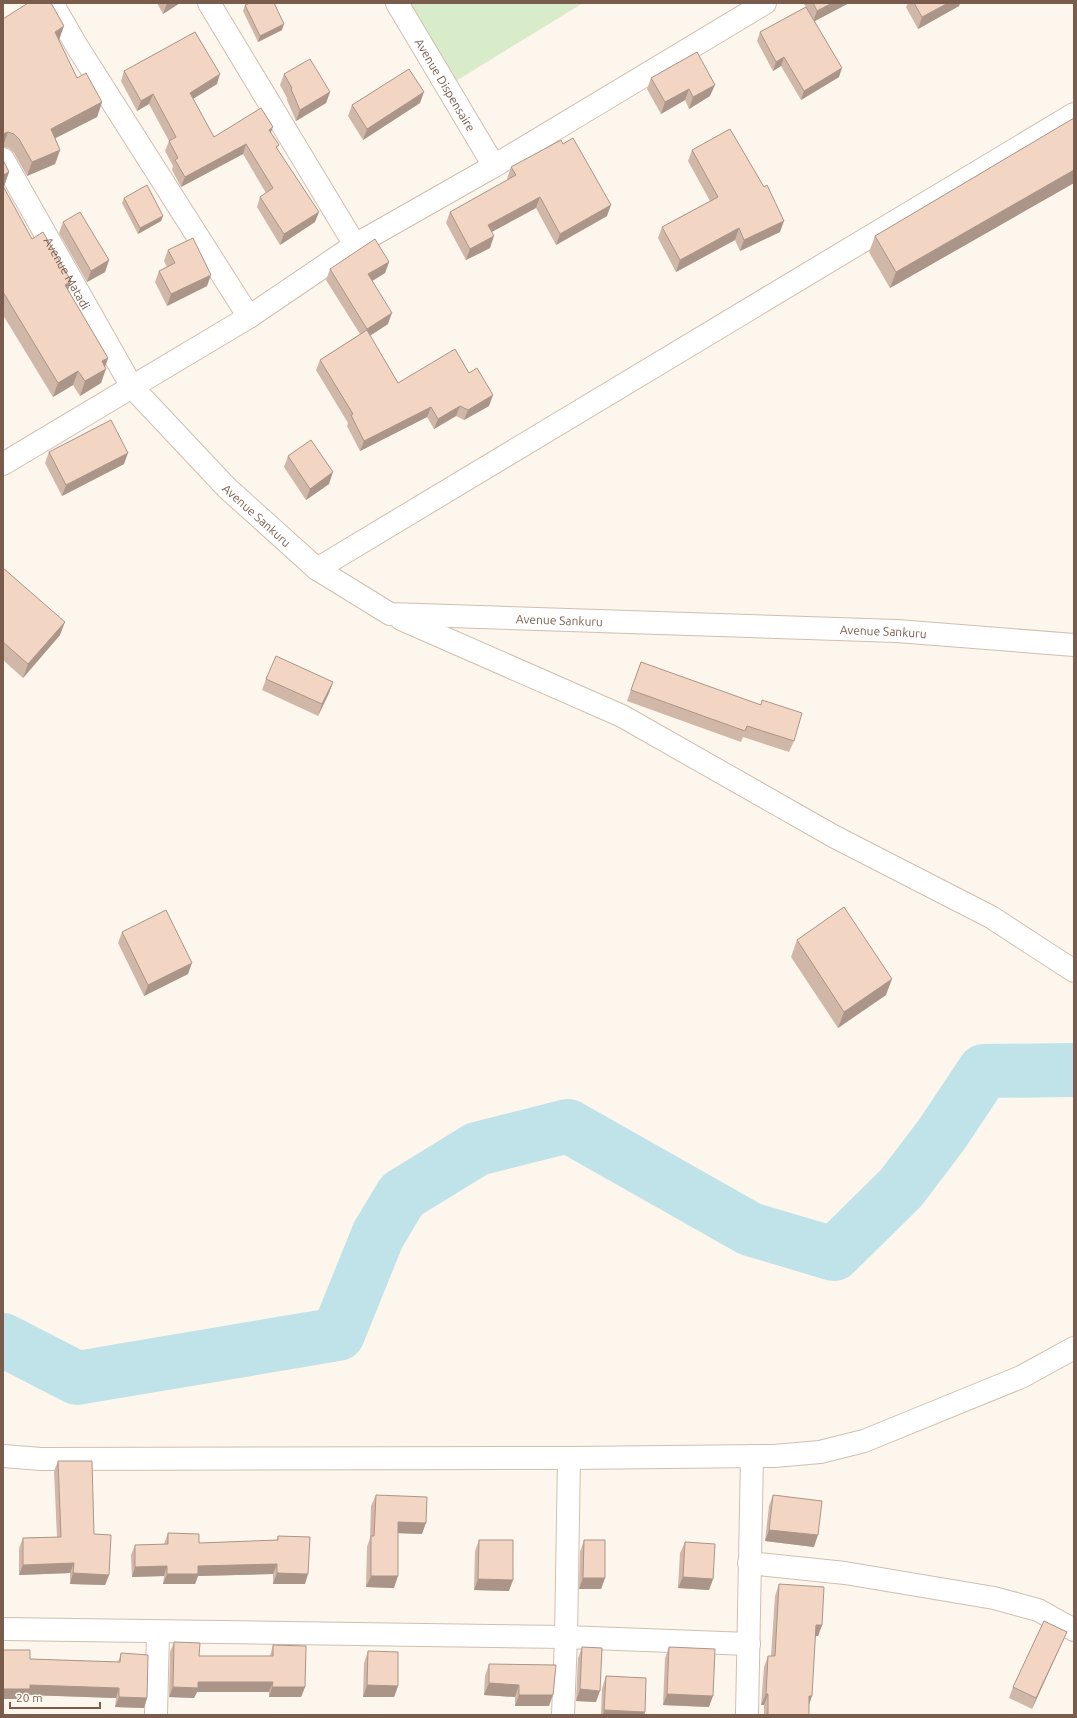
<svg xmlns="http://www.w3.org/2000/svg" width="1077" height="1718" viewBox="0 0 1077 1718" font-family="Ubuntu,sans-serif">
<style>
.green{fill:#d8ecc9}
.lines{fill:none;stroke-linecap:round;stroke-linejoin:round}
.river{stroke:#bfe3e8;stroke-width:54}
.street-casing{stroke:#d1beb0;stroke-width:24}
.street{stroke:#fff;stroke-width:22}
.wall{fill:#d1b7a8}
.shaded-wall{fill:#aa9588}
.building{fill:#f3d5c3;stroke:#aa9588}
.labels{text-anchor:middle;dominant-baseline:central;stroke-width:3;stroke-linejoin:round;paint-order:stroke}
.street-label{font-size:12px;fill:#7a5c4d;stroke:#fffaf3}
</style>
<rect width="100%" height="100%" fill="#fdf6ec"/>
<polygon class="green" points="408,3 583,3 456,81"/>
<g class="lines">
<polyline class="river" points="3,1340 77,1378 338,1334 378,1235 402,1195 477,1149 568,1126 750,1229 834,1254 901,1188 942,1134 984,1071 1074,1070"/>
<g class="street-casing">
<g id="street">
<polyline points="52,3 78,48 249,317"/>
<polyline points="209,3 355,245"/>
<path id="s1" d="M397,3L494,166"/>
<path id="s2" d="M3,159L132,387L227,488L317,569L390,614L897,631L1074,645"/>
<polyline points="3,464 249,317 355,245 494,166 765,3"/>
<polyline points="317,569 1074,114"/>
<polyline points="401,619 622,716 835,837 991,917 1074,971"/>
<polyline points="3,1456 41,1459 569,1458 774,1456 820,1452 864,1441 1021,1377 1074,1348"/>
<polyline points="749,1563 845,1573 994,1598 1038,1610 1074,1630"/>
<polyline points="3,1629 566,1637 749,1644"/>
<polyline points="156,1715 158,1632"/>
<polyline points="563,1715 566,1637 569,1458"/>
<polyline points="747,1715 752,1456"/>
</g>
</g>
<use href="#street" class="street"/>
</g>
<g class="wall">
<polygon points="157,3 180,3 163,14"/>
<polygon points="803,3 849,3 815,21 839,77 801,100 781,66 773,71 757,41 760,32 806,7"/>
<polygon points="908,3 960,3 959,6 918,29 906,7"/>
<polygon points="245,5 282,30 258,42 243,11"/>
<polygon points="3,19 59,40 77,78 102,102 97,117 55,138 60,150 55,164 27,176 14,153 9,148 3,147"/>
<polygon points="697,52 710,96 689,109 685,100 661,114 647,89 651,78"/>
<polygon points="124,71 217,84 193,99 214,137 271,133 279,145 277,148 315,222 280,245 257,207 260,197 266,193 243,154 181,187 172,170 173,166 165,151 169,141 149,104 137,111 121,81"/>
<polygon points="284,74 330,92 326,103 296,121 287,100 287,98 280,85"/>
<polygon points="420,103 363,140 348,116 352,105"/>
<polygon points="1074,118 1074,183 890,288 869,252 875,236"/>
<polygon points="563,144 607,216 556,245 536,208 492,232 490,248 466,260 446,223 450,212 508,180 507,179 511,167"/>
<polygon points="692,150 780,232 740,251 735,240 676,272 658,238 662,227 710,201 688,161"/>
<polygon points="3,160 9,172 4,186 3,187 32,239 71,281 68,290 108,358 105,367 101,383 80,396 73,385 53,397 3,315"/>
<polygon points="124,198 163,216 161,221 138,234 122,203"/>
<polygon points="63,222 109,260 105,272 87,282 59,233"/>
<polygon points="168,250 207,286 167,306 155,282 159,271 167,267 164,261"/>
<polygon points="389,262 385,273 372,281 388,324 370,336 398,383 469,373 489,406 464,420 456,416 434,429 427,417 360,451 347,426 348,423 316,370 320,360 360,334 326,280 330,269"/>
<polygon points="49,452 124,464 62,496 45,463"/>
<polygon points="288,456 329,484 306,500 284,467"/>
<polygon points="3,568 60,635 23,678 3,660"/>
<polygon points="641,662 794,741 789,752 743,737 741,742 627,701"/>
<polygon points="266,679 333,682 329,693 318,716 262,690"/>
<polygon points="122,932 188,974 144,996 118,943"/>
<polygon points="797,940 886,995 838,1028 791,957"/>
<polygon points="58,1461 109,1575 105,1585 70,1584 70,1573 19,1575 19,1548 23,1538 57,1537 54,1471"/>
<polygon points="376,1495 422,1534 398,1533 394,1588 366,1587 367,1547 370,1538 371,1506"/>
<polygon points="773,1495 814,1547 765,1541 769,1506"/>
<polygon points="168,1533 199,1543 276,1541 278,1536 305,1584 273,1584 273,1574 198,1576 195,1584 163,1584 164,1576 132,1577 131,1555 135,1545 164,1544"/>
<polygon points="479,1540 509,1591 474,1590 475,1551"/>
<polygon points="584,1540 605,1578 601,1589 579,1589 580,1552"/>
<polygon points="685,1542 713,1579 709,1590 678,1588 680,1553"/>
<polygon points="779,1584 822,1625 818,1636 815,1636 809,1705 809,1715 764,1715 764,1705 761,1705 764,1667 768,1656 771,1656 775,1596"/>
<polygon points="174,1642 199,1656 270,1656 273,1645 305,1687 301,1697 269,1697 269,1692 197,1692 194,1698 169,1697 170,1652"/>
<polygon points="1062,1643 1032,1709 1009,1698 1013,1687"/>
<polygon points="582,1647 596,1702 576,1701 578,1658"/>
<polygon points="669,1647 709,1707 663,1705 665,1658"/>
<polygon points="3,1650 30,1659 118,1662 121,1653 147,1698 144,1708 115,1707 116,1698 28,1695 27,1699 3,1699"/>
<polygon points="368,1651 398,1686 394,1697 363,1697 364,1663"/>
<polygon points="489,1664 549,1706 515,1706 515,1697 484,1695 485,1676"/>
<polygon points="606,1676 645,1712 644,1715 601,1715 602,1688"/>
</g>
<g class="shaded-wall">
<polygon points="167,3 180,3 163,14"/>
<polygon points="832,3 849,3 813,22 817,11"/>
<polygon points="948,3 960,3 959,6 918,29 922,17"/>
<polygon points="284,24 282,30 258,42 260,36"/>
<polygon points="64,26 59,40 49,46 55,32"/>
<polygon points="784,57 781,66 773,71 776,62"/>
<polygon points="842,68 839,77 801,100 804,91"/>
<polygon points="220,74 217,84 186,103 190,93"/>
<polygon points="715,85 710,96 689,109 693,97"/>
<polygon points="689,89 685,100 661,114 665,102"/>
<polygon points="330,92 326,103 296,121 300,110"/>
<polygon points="424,92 420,103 363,140 367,129"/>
<polygon points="153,94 149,104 137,111 141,101"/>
<polygon points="102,102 97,117 46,143 51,129"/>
<polygon points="273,127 269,137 269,130"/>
<polygon points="8,132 3,146 3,134"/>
<polygon points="246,144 243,154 181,187 185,177"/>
<polygon points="60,150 55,164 27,176 32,162"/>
<polygon points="1074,170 1074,183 890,288 896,272"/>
<polygon points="9,172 4,186 3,187 3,175"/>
<polygon points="540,197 536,208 484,236 488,225"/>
<polygon points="611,205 607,216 556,245 560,234"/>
<polygon points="319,212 315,222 280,245 284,234"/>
<polygon points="163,216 161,221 138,234 140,228"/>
<polygon points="784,221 780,232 740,251 744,240"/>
<polygon points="739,228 735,240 676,272 680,260"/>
<polygon points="494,236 490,248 466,260 470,249"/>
<polygon points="109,260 105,272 87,282 91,271"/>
<polygon points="389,262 385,273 364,286 368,274"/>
<polygon points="211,275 207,286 167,306 171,294"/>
<polygon points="71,281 66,295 65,285"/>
<polygon points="392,313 388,324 363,340 367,329"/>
<polygon points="108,358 104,370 106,369 101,383 80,396 85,381 102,361"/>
<polygon points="78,371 73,385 53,397 58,383"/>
<polygon points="493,395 489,406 464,420 468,410"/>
<polygon points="460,406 456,416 434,429 438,419"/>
<polygon points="431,407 427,417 360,451 364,441"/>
<polygon points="128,453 124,464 62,496 66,485"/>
<polygon points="333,472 329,484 306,500 310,489"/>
<polygon points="65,622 60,635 23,678 28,664"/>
<polygon points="333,682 329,693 318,716 322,704"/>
<polygon points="192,963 188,974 144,996 148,985"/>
<polygon points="892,979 886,995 838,1028 844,1012"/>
<polygon points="398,1522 426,1523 422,1534 394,1533"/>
<polygon points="769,1530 818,1535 814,1547 765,1541"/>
<polygon points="74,1563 70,1573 19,1575 23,1565"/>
<polygon points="277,1564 273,1574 198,1576 195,1584 163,1584 167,1574 198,1566"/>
<polygon points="167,1566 164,1576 132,1577 135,1567"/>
<polygon points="73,1573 109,1575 105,1585 70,1584"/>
<polygon points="277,1573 308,1574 305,1584 273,1584"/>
<polygon points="371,1576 398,1576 394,1588 366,1587"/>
<polygon points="683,1577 713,1579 709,1590 678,1588"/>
<polygon points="583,1578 605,1578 601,1589 579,1589"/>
<polygon points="478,1579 513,1580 509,1591 474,1590"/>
<polygon points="816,1625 822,1625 818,1636 812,1636"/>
<polygon points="1067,1632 1032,1709 1036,1698"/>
<polygon points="198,1682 273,1682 269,1692 197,1692 194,1698 169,1697 173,1687"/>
<polygon points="489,1683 519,1685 515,1697 484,1695"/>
<polygon points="30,1685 119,1688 116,1698 28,1695 27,1699 3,1699 3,1689"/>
<polygon points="367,1685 398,1686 394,1697 363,1697"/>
<polygon points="272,1687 305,1687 301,1697 269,1697"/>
<polygon points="580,1689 600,1691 596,1702 576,1701"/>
<polygon points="667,1694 713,1696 709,1707 663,1705"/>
<polygon points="766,1694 768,1694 764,1705 761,1705"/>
<polygon points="519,1695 553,1695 549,1706 515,1706"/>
<polygon points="809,1696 812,1696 808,1708"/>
<polygon points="119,1697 147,1698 144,1708 115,1707"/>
<polygon points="604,1710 645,1712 644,1715 603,1715"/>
</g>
<g class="building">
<polygon points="28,3 51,3 64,26 55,32 77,78 86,73 102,102 51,129 60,150 32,162 19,139 14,134 8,132 3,134 3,19"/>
<polygon points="250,3 274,3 284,24 260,36 245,5"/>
<polygon points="813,3 832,3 817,11"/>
<polygon points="914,3 948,3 922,17"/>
<polygon points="806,7 842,68 804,91 784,57 776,62 760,32"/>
<polygon points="195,32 220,74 190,93 214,137 261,108 273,127 269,130 279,145 276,147 319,212 284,234 260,197 273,188 246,144 185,177 175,160 178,158 169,141 176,137 153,94 141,101 124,71"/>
<polygon points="697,52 715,85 693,97 689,89 665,102 651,78"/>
<polygon points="310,59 330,92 300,110 291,89 292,88 284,74"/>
<polygon points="409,69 424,92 367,129 352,105"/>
<polygon points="1074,118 1074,170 896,272 875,236"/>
<polygon points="730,129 764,187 767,185 784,221 744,240 739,228 680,260 662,227 718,197 692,150"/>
<polygon points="573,138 611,205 560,234 540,197 488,225 494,236 470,249 450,212 516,175 511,167 561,140 563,144"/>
<polygon points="3,160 9,172 3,175"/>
<polygon points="147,185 163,216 140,228 124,198"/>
<polygon points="3,186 32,239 43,232 71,281 65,285 108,358 102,361 106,369 85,381 78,371 58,383 3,292"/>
<polygon points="80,212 109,260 91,271 63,222"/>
<polygon points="193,238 211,275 171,294 159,271 175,263 168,250"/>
<polygon points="375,239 389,262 368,274 392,313 367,329 330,269"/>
<polygon points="367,330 398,383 455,349 469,373 477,368 493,395 468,410 460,406 438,419 431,407 364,441 351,415 353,414 320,360"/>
<polygon points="111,420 128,453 66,485 49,452"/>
<polygon points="311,440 333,472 310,489 288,456"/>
<polygon points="3,568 65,622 28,664 3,642"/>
<polygon points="276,656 333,682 322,704 266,679"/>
<polygon points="641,662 761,705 762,700 802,713 794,741 747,726 745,731 631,690"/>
<polygon points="844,907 892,979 844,1012 797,940"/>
<polygon points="166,910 192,963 148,985 122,932"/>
<polygon points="58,1461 92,1461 94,1534 111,1535 109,1575 73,1573 74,1563 23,1565 23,1538 61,1537"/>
<polygon points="376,1495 427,1497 426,1523 398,1522 398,1576 371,1576 371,1536 374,1536"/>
<polygon points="773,1495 822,1501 818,1535 769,1530"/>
<polygon points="168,1533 199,1534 199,1543 278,1540 278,1536 310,1537 308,1574 277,1573 277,1564 198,1566 198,1574 167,1574 167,1566 135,1567 135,1545 168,1544"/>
<polygon points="479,1540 513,1540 513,1580 478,1579"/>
<polygon points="584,1540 605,1540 605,1578 583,1578"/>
<polygon points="685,1542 715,1544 713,1579 683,1577"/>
<polygon points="779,1584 824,1587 822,1625 816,1625 812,1696 809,1696 809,1715 768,1715 768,1694 766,1694 768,1656 775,1656"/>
<polygon points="1044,1621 1067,1632 1036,1698 1013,1687"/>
<polygon points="174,1642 200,1643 199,1656 273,1656 273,1645 306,1646 305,1687 272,1687 273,1682 198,1682 198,1688 173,1687"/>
<polygon points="582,1647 602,1648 600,1691 580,1689"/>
<polygon points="669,1647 715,1649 713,1696 667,1694"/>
<polygon points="3,1650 30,1650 30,1659 120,1662 121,1653 148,1655 147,1698 119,1697 119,1688 30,1685 30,1689 3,1689"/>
<polygon points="368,1651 398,1652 398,1686 367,1685"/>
<polygon points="489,1664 556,1665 553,1695 519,1695 519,1685 489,1683"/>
<polygon points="606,1676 646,1678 645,1712 604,1710"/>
</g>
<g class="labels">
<g class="street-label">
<text stroke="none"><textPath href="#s1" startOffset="95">Avenue Dispensaire</textPath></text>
<text stroke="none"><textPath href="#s2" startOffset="131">Avenue Matadi</textPath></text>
<text stroke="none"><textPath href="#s2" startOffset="441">Avenue Sankuru</textPath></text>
<text stroke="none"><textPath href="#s2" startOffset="777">Avenue Sankuru</textPath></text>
<text stroke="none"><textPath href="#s2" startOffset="1101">Avenue Sankuru</textPath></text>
</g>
</g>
<rect width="1077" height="1718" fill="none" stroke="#7a5c4d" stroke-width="8"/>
<path d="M10 1702v6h90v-6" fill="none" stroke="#7a5c4d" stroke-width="2"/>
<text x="16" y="1702" font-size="12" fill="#7a5c4d" stroke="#fffaf3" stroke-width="3" paint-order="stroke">20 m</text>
</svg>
